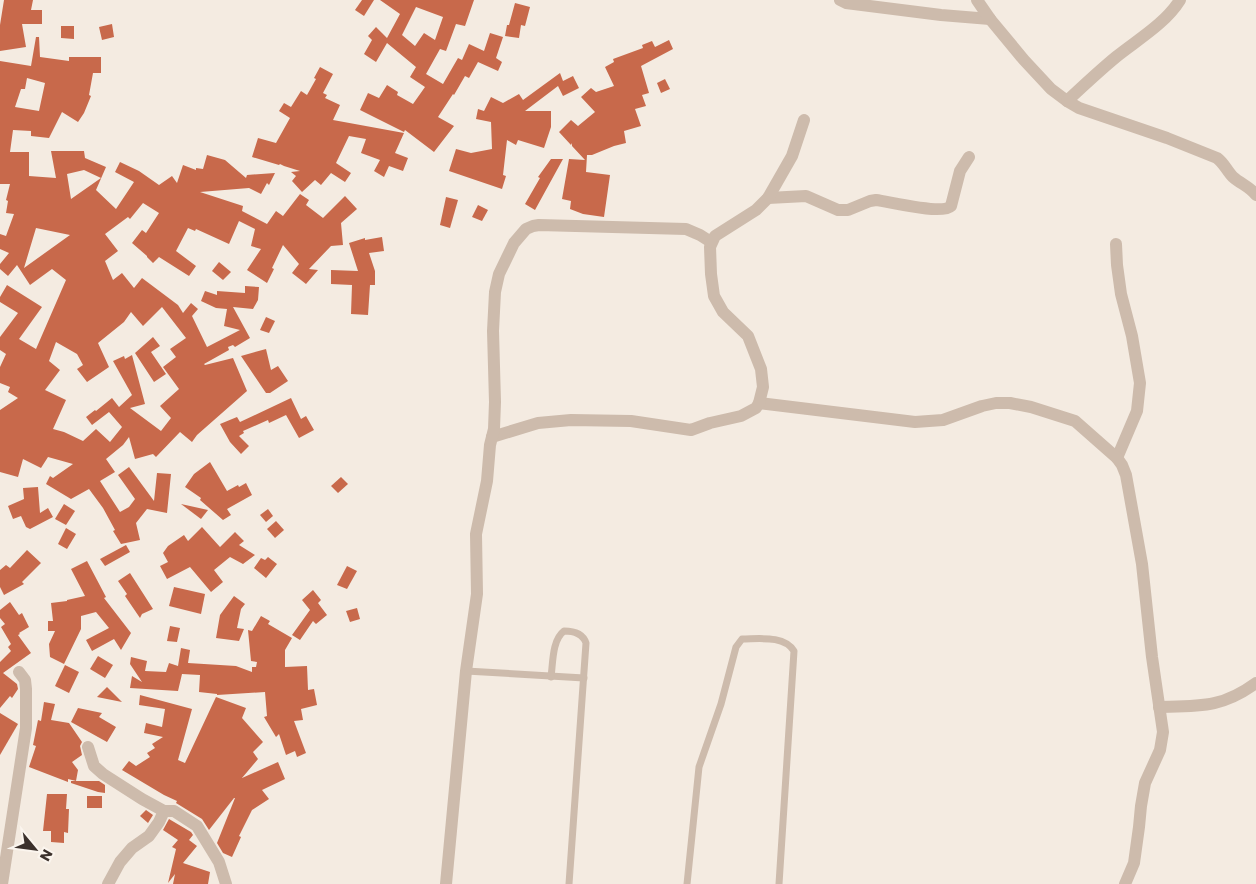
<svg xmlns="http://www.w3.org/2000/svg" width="1256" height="884" viewBox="0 0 1256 884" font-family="Poppins,sans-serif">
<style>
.building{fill:#c8694b;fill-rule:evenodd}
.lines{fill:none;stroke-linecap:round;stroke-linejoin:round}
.lane{stroke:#cdbbac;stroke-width:7}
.street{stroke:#cdbbac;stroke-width:12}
</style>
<rect width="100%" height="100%" fill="#f4ebe1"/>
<g class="building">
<polygon points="4,0 33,0 31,10 42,10 42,24 22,24 26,47 0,51 0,25"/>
<polygon points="362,0 374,0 364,16 355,10"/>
<path d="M380,0H474L465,26L456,24L446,51L440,49L426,74L443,84L458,58L462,60L469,44L484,51L490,33L503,37L496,58L502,62L498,71L478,62L469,78L465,76L454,95L453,94L438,117L454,126L434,152L405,130L404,132L360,110L368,93L379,98L387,85L398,92L397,95L413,104L425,87L410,77L416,67L387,43L376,62L364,54L372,40L368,36L376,27L387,38L400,14ZM416,7L443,17L435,40L424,33L415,46L402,35Z"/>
<polygon points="515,3 530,7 525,26 521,25 519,38 505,36 507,25 509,25"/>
<polygon points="112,24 114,37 102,40 99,27"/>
<polygon points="61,26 74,26 74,39 61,38"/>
<path d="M36,37H39L40,57L69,61V57H101V73H93L89,95L91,96L84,113L78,122L62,112L49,138L31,136V131L13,130L10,152H29V176L56,178L51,151H84L85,158L106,167L96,190L116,209L134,182L115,172L120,162L139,171L159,185L172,176L177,183L183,165L196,170V168L203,169L207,155L225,160L246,178L247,175L275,173L269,185L267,183L261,194L249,188L200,192L243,206L242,211L267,224L276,211L283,216L300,194L309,200L306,205L323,218L345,196L357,209L341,223L343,245L331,246L309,269L318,270L306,284L292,273L299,264L283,245L272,268L274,269L267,283L247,270L261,249L251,246L255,229L239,221L229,244L196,229L195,231L188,228L176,251L196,266L189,276L159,257L153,263L147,257V256L132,243L142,230L146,233L159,213L143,203L130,219L128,217L105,234L118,251L105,261L113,280L122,273L134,288L142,278L178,305L183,313L191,303L198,309L192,316L207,347L240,330L224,326L227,309L216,308L201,301L205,291L217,295V291L245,293V286L259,287L258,300L253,309L233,307L250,338L235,347L233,345L228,347L229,350L204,364L205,365L233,358L247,391L197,435L192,442L180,432L156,457L153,454L135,459L129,437L123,445L106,459L115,472L100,481L120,512L129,507L135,499L118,475L129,467L154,501L157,473L171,474L167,513L147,509L136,523L140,540L121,544L113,531L115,530L103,508L89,489L71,499L46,484L50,476L53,478L73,464L48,457L41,468L23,459L18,477L0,472V410L18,398L8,392L10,387L0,383V367L6,354L0,350V337L18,313L0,302V297L7,285L42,307L19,339L36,349L66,280L52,269L30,285L17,265L8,276L0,269V264L9,253L0,249V234L6,236L14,214L6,213L8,201L6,200L10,184H0V61L31,66ZM27,78L45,83L39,111L15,107L21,89H25ZM84,170L101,178L71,199L67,174ZM36,228L70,235L24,268ZM162,307L186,338L170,349L176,357L163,367L179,389L160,406L171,418L161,431L130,408L145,404L132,355L125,359L124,356L113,361L132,395L119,407L112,398L96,411L95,410L86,417L92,425L109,412L122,427L110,442L96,429L83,441L64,432L53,429L66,400L45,390L60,370L49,361L56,342L77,354L83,365L77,369L87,382L109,367L98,343L124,322L131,312L143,326Z"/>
<polygon points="669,40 673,49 641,66 649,93 642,95 646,106 635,109 641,126 624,131 626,143 614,146 592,155 587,155 586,172 610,175 604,217 583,214 570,209 571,201 562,199 569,159 585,160 572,146 572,143 571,145 559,132 571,120 578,126 595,112 581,97 591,88 596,92 614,86 605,67 614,62 613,59 643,48 642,45 652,41 655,47"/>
<polygon points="320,67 333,74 323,93 327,95 325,98 340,105 333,120 404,133 395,153 408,158 403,171 389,166 384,177 374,171 380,160 361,153 366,139 349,136 336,163 351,173 345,182 331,173 321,185 315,180 302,192 292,181 296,176 291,172 300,171 284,166 280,164 279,165 252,157 258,138 276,143 290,118 279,111 284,103 291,107 301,91 307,95 316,79 314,78"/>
<polygon points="560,73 563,81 573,76 579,88 563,96 558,86 525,111 551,111 551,127 544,148 518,140 516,145 507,140 503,175 506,176 502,189 449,171 456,149 471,153 492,149 491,122 476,119 478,109 484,111 491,97 503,103 519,94 523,100"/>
<polygon points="665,79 670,89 661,93 657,83"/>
<polygon points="551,159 563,159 535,210 525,204 540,178 538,177"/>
<polygon points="446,197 458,200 450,228 440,225"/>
<polygon points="478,205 488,210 482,221 472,217"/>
<polygon points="382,237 384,251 369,253 375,271 375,285 370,285 368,315 351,314 352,285 331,284 331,270 358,271 349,243 365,238 365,240"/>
<polygon points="219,262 231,272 223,280 212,271"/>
<polygon points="266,317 275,321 269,333 260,330"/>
<polygon points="153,337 160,346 151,352 166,374 154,382 135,353"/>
<polygon points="266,349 271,370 278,366 288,381 270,393 266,393 241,356"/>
<polygon points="291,398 301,419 306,416 314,430 299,438 286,415 269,423 268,420 243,431 244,433 239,436 249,446 241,454 230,442 220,424 237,417 240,422"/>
<polygon points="210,462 227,491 238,485 239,487 246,483 252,495 227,509 231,515 223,520 200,500 201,498 185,487 194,474"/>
<polygon points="341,477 348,484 338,493 331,486"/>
<polygon points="38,487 40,513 48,508 53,517 30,529 26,527 21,516 13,519 8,506 24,499 23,488"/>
<polygon points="64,504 75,511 66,525 55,519"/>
<polygon points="181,504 208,510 201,519"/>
<polygon points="268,509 273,516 266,522 260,515"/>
<polygon points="276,521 284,530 275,538 267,529"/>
<polygon points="202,527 220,547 235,532 244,541 239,545 255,555 243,564 230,557 214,570 223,582 211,592 190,567 167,579 160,566 168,562 163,553 168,546 184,535 188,541"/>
<polygon points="66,528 76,534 67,549 58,544"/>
<polygon points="126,545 130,552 105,566 100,559"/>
<polygon points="27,550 41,563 22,582 24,584 4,595 0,587 0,570 6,565 10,568"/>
<polygon points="268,557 277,564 266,578 254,568 261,558 265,560"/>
<polygon points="87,561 106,597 104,598 131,633 121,650 114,639 92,651 86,640 109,628 96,612 81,616 81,629 64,664 50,657 49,644 55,631 48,631 48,621 53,621 51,603 67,601 67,600 85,596 71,569"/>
<polygon points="347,566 357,571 347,589 337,585"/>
<polygon points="130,573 153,609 142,614 140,618 125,596 127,594 118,581"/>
<polygon points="174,587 205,594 201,614 169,606"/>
<polygon points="313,590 321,600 318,603 327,615 316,624 313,621 300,640 292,635 310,610 302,600"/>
<polygon points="234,596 245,604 241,609 237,628 244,629 239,641 216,638 220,615"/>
<polygon points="10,602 19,615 22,613 29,627 19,633 20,634 18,635 31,653 3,673 17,684 18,689 12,698 10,696 0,708 0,662 11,651 8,647 11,644 1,627 5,624 0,618 0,610"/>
<polygon points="357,608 360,619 350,622 346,611"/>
<polygon points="261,616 270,621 268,624 292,638 285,650 285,667 307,666 308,690 314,689 317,705 301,709 303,720 294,721 306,753 297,757 295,751 286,755 279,734 276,737 264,717 267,716 265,692 217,695 217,694 199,692 200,675 182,674 178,691 130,688 132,676 142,682 130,664 131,657 147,661 145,671 166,672 169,663 178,666 181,648 190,650 188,663 236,666 252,672 252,667 256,667 257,662 251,661 248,630 252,631"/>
<polygon points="170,626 180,628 177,642 167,641"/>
<polygon points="98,656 113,665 105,678 90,669"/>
<polygon points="65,665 79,672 69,693 55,686"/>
<polygon points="107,687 122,702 97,697"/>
<polygon points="140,695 192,709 178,760 185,763 216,697 246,708 242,718 263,742 253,752 258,759 242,778 278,762 285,779 262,790 269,799 252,810 239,836 241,837 232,857 223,853 217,843 235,798 234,798 209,830 202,819 176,803 177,801 164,795 122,770 129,761 136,766 150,757 147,753 155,748 152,744 163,737 144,733 146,723 162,727 165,709 139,705"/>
<polygon points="44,702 55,704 51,720 69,723 82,742 80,746 82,755 72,762 78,770 76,781 68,779 68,782 29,767 36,746 33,745 38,720 41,721"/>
<polygon points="78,708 102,713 99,717 116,727 107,742 71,722"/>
<polygon points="0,713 18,724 0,755"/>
<polygon points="71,781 99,781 105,785 105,793 98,792 71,783"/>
<polygon points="47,794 67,794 66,809 69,809 68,833 64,832 64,843 51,842 51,831 43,831"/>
<rect x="87" y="796" width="15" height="12"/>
<polygon points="146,810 153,815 148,823 140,816"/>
<polygon points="169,819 191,832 193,835 189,840 197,846 183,863 210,872 208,884 173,884 175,874 168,883 176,849 172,847 178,840 163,830"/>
</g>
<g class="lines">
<g class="lane">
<polyline points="466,671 584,678"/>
<path d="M551,677C553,663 552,640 564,631C574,631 583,634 586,643L569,884"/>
<path d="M687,884L699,767L721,704L736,647L742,639C759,639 784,635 794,651L779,884"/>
</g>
<g class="street">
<polyline points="840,0 846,3 941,15 990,19"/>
<path d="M977,0L990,19L1024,60L1051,89L1067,101L1079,108L1167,138L1217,158C1224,163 1227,171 1233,177C1241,184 1250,187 1256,195"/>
<path d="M1067,101C1083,86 1099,71 1116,57C1137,40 1165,24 1180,0"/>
<path d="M768,198L806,196L838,210H848L870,201L876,200C891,202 942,215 951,206L960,171L969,157"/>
<polyline points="1116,244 1117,265 1121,294 1132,336 1140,383 1137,411 1117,458"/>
<polyline points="759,403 915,422 943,420 982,406 996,403 1010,403 1031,407 1075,421 1117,458 1122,465 1126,475 1142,564 1152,657 1163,732 1160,750 1145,783 1141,806 1139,827 1134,863 1125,884"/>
<polyline points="492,437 538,423 571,420 631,421 691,430 710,423 741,416 756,408 759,403 763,387 761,369 748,336 723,312 714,296 711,274 710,247 715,236 756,210 768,198 792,156 804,120"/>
<path d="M1159,707C1200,706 1222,708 1256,683"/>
<polyline points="88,747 94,766 103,774 142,799 164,811 174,811 197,826 219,862 226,884"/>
<polyline points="2,884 26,728 26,689 25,680 19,672"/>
<polyline points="108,884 120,862 132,848 149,836 159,822 164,811"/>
<polyline points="446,884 466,671 477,594 476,534 487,481 490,445 494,429 495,402 493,331 495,292 499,274 514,243 526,229 533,226 539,225 686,229 700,235 711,242"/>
</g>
</g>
<g transform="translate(35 849) rotate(119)" stroke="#fbf5ee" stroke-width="4" paint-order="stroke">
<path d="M0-4L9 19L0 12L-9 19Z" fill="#3b302b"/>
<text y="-8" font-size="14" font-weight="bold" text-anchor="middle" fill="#3b302b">N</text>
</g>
</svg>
